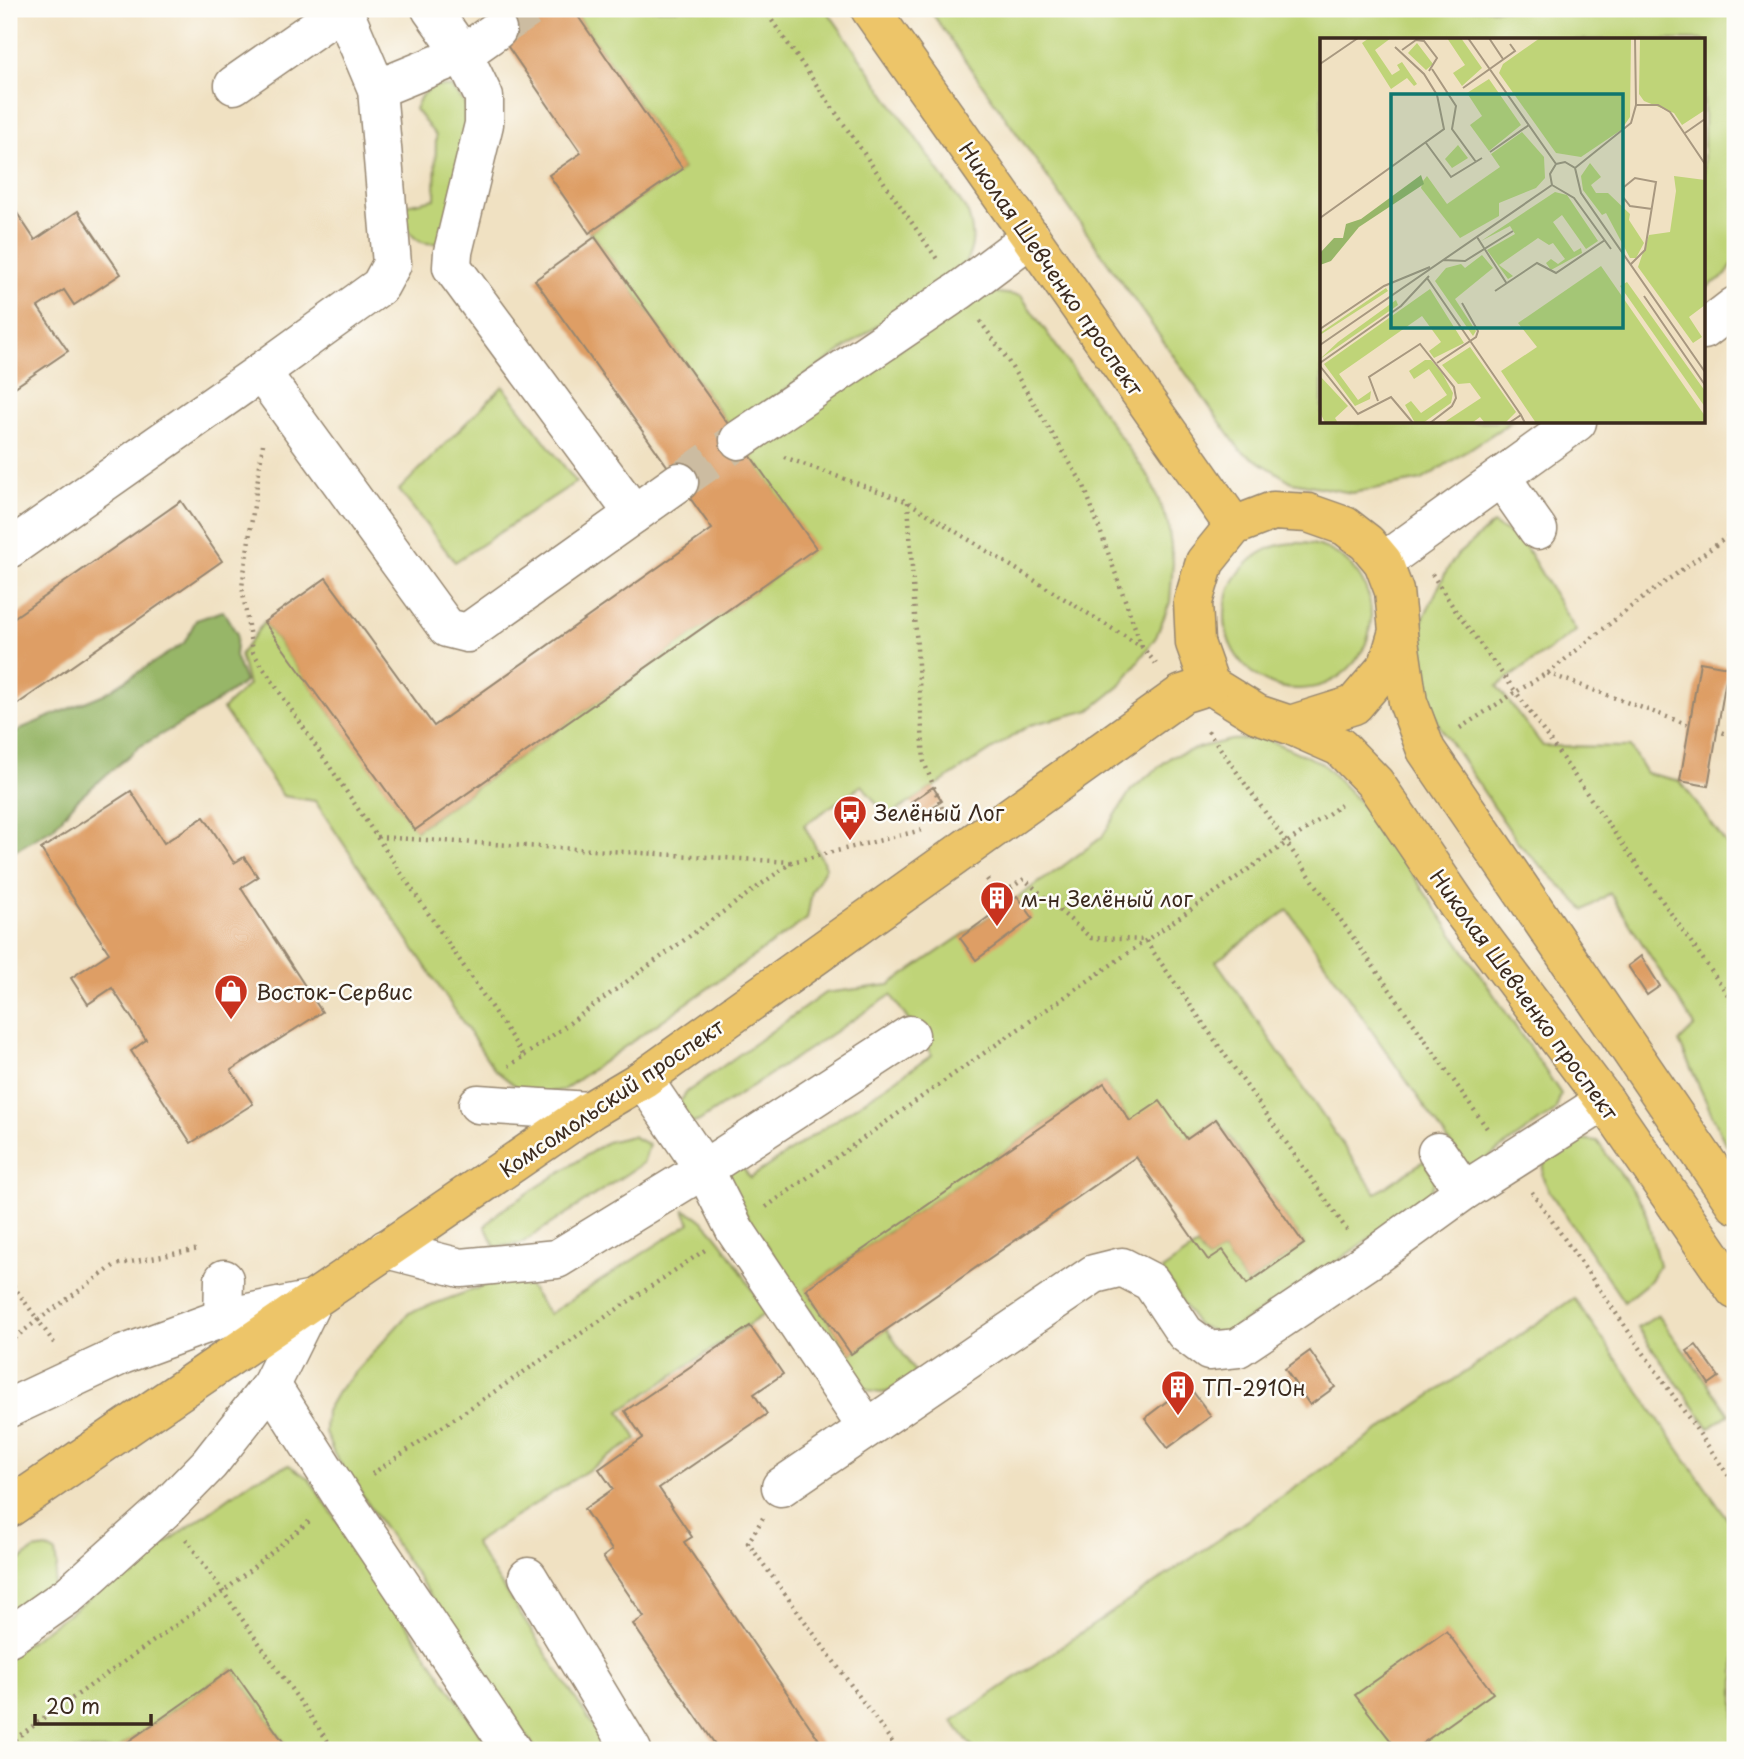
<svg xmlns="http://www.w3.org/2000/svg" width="1744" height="1759" viewBox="0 0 1744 1759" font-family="'Playpen Sans',sans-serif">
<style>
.green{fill:#bfd478;stroke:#7d7f4b;stroke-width:2}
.forest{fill:#97b668;stroke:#697043;stroke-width:2}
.building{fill:#de9e65}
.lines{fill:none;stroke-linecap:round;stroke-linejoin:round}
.minor-tunnel{stroke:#ccbca1;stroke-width:38;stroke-dasharray:38 19;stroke-linecap:butt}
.minor-casing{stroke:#968670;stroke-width:41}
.major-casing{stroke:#968670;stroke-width:41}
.path{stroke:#968670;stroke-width:4.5;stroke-dasharray:2 5;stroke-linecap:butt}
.minor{stroke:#fff;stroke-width:38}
.major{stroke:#edc569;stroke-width:38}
.labels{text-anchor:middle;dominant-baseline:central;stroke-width:5;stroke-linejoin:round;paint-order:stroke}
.street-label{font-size:21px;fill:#3b2a1e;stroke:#fdfcf7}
.poi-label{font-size:21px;fill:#3b2a1e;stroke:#fdfcf7;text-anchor:start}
.inset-road{fill:none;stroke:#a89880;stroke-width:2}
.view{fill:#0f766e;fill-opacity:0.15;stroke:#0f766e;stroke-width:3.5}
.inset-edge{fill:none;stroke:#3b2a1e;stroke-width:3.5}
</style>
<rect width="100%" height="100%" fill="#fdfcf7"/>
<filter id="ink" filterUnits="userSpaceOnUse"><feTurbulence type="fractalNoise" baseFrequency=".0143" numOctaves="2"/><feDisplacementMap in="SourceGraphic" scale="14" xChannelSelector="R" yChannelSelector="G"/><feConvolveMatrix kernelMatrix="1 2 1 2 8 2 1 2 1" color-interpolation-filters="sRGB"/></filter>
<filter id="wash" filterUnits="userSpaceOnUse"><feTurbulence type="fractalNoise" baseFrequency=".00686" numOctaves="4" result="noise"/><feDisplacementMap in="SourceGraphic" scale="28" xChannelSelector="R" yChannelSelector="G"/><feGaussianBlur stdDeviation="1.57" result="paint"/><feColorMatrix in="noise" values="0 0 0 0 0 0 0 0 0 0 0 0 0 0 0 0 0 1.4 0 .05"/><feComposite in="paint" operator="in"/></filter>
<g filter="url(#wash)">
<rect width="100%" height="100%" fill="#f0e1c2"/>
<g class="green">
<path d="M573,9H826L968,213C974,233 975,247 964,265L731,428L595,237L589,233L683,169Z"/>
<polygon points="929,9 1735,9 1735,261 1726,275 1704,289 1704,40 1322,40 1322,422 1511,422 1422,480 1352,493 1292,482 1240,450"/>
<path d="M434,86L451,87L465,104L469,117L443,242C419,247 414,239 400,220L405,205L435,199L436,136L415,109L421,96Z"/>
<path d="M984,291L1021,296L1150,479L1168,524L1173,562L1170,602L1156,637L1120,686L1090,710L1030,725L887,817L862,785L804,825L826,867L812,892L807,919L563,1090C525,1097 523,1092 494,1069L315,801L283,796L223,709L248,685L240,655L264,622L416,830L815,548L748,453Z"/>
<polygon points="503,386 576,482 455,562 399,490"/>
<polygon points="1493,524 1522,541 1576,631 1497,686 1543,746 1630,747 1646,773 1680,781 1735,856 1735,1156 1724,1141 1679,1042 1695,1026 1610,893 1585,910 1519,844 1440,727 1421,687 1421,623 1446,572 1457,555"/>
<circle cx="1298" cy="616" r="73"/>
<path d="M1264,738L1322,763L1373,816L1561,1094L1555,1111L1477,1165H1465L1288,910L1216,961L1376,1193L1424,1161L1435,1179L1430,1195L1325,1270L1223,1335L1197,1325L1162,1270L1197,1246L1208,1260L1223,1250L1247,1284L1304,1244L1217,1119L1187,1139L1130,1121L1104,1083L806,1289L851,1354L887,1329L916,1374C894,1389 886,1401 860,1386L720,1175L729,1146L750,1178L932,1055L891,995L699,1121L682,1127L674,1110L687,1092L825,993L889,985L1059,869L1102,837L1131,790L1171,757L1201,747L1231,740Z"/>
<polygon points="632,1136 649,1145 643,1163 520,1244 495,1247 485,1226 499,1212 607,1142"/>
<polygon points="1580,1139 1597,1141 1644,1207 1659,1265 1651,1280 1624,1302 1551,1194 1542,1176 1545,1159"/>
<path d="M684,1210C715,1218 748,1285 766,1313L620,1411L637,1439L474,1543L609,1750H536L334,1454L325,1432L326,1411L337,1392L409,1313L494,1282L525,1280L549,1314L690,1223Z"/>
<polygon points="1574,1298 1735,1530 1735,1750 975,1750 952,1721"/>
<polygon points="1658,1315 1729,1414 1709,1428 1638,1328"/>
<polygon points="289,1465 309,1479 491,1750 289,1750 232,1669 116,1750 9,1750 9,1656 255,1479"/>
<polygon points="46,1548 55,1553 57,1567 53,1586 9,1617 9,1568 34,1550"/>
</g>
<polygon class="forest" points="223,611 237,634 235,656 245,682 203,711 139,747 77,800 53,828 9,854 9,738 22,728 104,694 184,643 196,620"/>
<g id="blocks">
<g class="building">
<polygon points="482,9 573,9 683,169 589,233 549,175 581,153"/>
<polygon points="9,201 35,240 78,211 121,274 74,305 64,290 38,307 68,351 9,391"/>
<polygon points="595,237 816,548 415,830 264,622 326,578 434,726 712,529 535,280"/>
<polygon points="181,501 222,561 9,710 9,621"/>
<polygon points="1700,662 1728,667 1708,786 1680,781"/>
<polygon points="933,787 942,801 921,815 911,802"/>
<polygon points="131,791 164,843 204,817 234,863 244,857 258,877 241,888 322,1012 231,1070 253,1104 191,1143 131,1051 146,1040 112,988 88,1004 71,978 109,953 41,849"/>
<polygon points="1017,896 1033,918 976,960 960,938"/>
<polygon points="1641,956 1660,986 1647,995 1628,966"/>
<polygon points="1104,1083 1130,1121 1160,1101 1187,1139 1216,1119 1304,1244 1247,1284 1223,1250 1208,1260 1136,1157 851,1354 806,1289"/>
<polygon points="750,1326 783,1374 754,1394 767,1414 659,1488 692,1537 684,1542 826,1750 719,1750 633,1624 644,1617 603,1557 612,1550 584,1509 613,1489 599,1469 643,1438 625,1411"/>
<polygon points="1696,1345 1719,1377 1709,1384 1687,1351"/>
<polygon points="1310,1351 1335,1387 1310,1405 1285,1369"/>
<polygon points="1188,1385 1211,1416 1168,1448 1145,1418"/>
<polygon points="1446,1631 1493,1693 1413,1750 1398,1750 1355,1695"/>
<polygon points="232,1669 289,1750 116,1750"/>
</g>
</g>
</g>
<g filter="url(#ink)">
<use href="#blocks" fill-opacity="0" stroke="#968670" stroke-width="2"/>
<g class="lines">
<g class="minor-tunnel">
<polyline points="497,30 529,9"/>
<polyline points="679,482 739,440"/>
</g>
<g class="minor-casing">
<g id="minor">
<polyline points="431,9 463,54 484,97 484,124 453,252 452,267 634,514"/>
<polyline points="234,85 343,9"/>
<polyline points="377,89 463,54 497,30"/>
<polyline points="1704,330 1735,306"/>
<polyline points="261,372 447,628 467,633 679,482"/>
<polyline points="739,440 959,291 1031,237"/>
<polyline points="1501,477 1538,530"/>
<polyline points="9,549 261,372 380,286 392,264 377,89 343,9"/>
<polyline points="1383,562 1577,422"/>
<polyline points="643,1079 704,1169 735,1230 867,1428"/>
<polyline points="478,1104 589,1111"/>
<polyline points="1437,1152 1464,1191"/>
<polyline points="386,1249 461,1268 557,1259 704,1169 910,1035"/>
<polyline points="223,1318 224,1279"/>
<polyline points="271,1385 341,1495 512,1750"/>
<polyline points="9,1408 122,1355 223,1318 313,1300"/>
<polyline points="781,1487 1094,1274 1122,1267 1151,1282 1185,1333 1209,1351 1238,1348 1369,1260 1464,1191 1605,1101"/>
<polyline points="528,1577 632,1750"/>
<polyline points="9,1637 70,1594 166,1508 209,1464 271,1385 313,1300"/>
</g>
</g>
<g class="major-casing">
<g id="major">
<polyline points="870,9 1234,526"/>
<polyline points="1398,634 1408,702 1426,750 1735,1204"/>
<polyline points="1290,725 1354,705 1388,665 1398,631 1394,591 1383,562 1367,543 1345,526 1308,513 1273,511 1234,526 1205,562 1193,602 1195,643 1210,685 1257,714 1290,725 1340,747 1375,783 1459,907 1605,1101 1735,1290"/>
<polyline points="9,1508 589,1111 643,1079 1182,694 1210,685"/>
</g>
</g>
<g class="path">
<polyline points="764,9 937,259"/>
<polyline points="980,321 1005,356 1084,486 1142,647"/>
<polyline points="263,444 242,587 252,651 524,1056 509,1066"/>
<polyline points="784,457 908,502 1142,647 1158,666"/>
<polyline points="908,502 924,762 946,818"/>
<polyline points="1432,574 1457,613 1516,692 1547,673 1689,725"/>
<polyline points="1548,673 1632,606 1735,531"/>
<polyline points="1460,728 1516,692 1735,1005"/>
<polyline points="1716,730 1735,737"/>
<polyline points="1208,731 1489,1131"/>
<polyline points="377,837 791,862"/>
<polyline points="987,879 999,896 1024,879 1091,938 1145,940 1347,1230"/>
<polyline points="524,1056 792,862 922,830"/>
<polyline points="1532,1192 1735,1485"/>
<polyline points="766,1207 961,1069 1341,805"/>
<polyline points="9,1280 38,1320 9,1342"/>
<polyline points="54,1343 38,1320 115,1265 199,1249"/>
<polyline points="372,1474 705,1250"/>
<polyline points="763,1518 748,1543 898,1750"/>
<polyline points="186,1539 334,1750"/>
<polyline points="9,1743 223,1592 312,1519"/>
</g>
<use href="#minor" class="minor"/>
<use href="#major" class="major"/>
</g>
</g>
<defs>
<g id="bus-pin" transform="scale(1.75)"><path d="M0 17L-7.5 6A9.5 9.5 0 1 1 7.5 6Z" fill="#c8321e" stroke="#fdfcf7"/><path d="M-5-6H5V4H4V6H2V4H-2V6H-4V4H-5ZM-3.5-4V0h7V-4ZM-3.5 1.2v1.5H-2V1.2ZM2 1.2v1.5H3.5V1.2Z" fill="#fff"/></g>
<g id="building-pin" transform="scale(1.75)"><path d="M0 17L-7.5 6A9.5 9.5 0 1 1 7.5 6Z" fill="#c8321e" stroke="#fdfcf7"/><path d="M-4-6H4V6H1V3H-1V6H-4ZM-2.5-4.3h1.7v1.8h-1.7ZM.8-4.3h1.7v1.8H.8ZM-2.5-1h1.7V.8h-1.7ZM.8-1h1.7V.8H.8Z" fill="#fff"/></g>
<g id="shop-pin" transform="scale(1.75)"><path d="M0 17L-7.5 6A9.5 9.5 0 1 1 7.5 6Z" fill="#c8321e" stroke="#fdfcf7"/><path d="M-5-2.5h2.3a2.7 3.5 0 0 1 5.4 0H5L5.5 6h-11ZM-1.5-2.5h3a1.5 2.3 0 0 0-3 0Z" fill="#fff"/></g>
</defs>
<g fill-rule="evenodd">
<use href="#bus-pin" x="850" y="812"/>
<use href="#building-pin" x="997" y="898"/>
<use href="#shop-pin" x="231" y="991"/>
<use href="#building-pin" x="1178" y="1387"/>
</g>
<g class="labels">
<g class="street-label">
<text transform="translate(1052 268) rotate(55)">Николая Шевченко проспект</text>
<text transform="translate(1525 994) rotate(54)">Николая Шевченко проспект</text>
<text transform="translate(611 1097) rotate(-34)">Комсомольский проспект</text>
</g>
<g class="poi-label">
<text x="874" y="812">Зелёный Лог</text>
<text x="1021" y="898">м-н Зелёный лог</text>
<text x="256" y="991">Восток-Сервис</text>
<text x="1202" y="1387">ТП-2910н</text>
</g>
</g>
<g transform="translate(1320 38)">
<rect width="385" height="385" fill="#f0e1c2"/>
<path d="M49,0H71L55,12L72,37L80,32L77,27L82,24L97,46L94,48L87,40L71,51L42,5ZM127,0H141L162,30L142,48L133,35L145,27ZM220,0H311L310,79L301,92L261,119L236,115L179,35L183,26ZM320,0H385V72L362,87L354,75L324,63L319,56ZM97,5L113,26L106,32L88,15ZM169,41L201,87L169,113L150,87L162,78L147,55ZM202,94L224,119L225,140L216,150L179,165V178L140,200L101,150L103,143L107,138L127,166L180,129L171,116ZM138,107L148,120L132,130L125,121ZM270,125L281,139L271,147L276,155H288L310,176L309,182L324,205L316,220H310L286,175L282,177L263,152L261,138ZM354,138L385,142V267L369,279L382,299L373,305L318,229L329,197L350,194L356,153ZM235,154L247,157L278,203L266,211L242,177L233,184L254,214L261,210L262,215L231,232L226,225L231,221L238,226L245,221L233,205L229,207L218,200L179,227L193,238L188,241L167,212L195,196L190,188L161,203ZM162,217L173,230L135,261L156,293L153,298L115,243L126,230L141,226L145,230ZM281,228L385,378V385H216L181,333L217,309L198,285ZM307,244L385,353V369L300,248ZM66,250L68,253L0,297V295ZM110,251L144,305L114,320L109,313L121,304L102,278L19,336L38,362L51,353L50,361L35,368L4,326ZM76,262L78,267L0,321L18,304ZM150,309L196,374L185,385H165L160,379L152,385H123L161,360L150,345L138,346L122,327ZM105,322H111L122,335L133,355L131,365L103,385H95L85,367L91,363L101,375L127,357L109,331L94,341L89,333ZM0,338L28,368L15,380L18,385H5L0,374Z" fill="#bfd478"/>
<path d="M101,137L104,146L39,189L11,223L0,227V215L14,200H23L26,186L41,181Z" fill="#97b668"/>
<path class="inset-road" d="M148,0L236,126M169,0L183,21M82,12L96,2L104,3L117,20L109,33M0,26L38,0M112,31L136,68L132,91L156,124M143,50L195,13L190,6M316,67H338L350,74L385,126M365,95L385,81M106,105L131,139L162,120M170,114L209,87M236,126L245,124L255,130L261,155L385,334M255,130L311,85L316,67L315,0M232,147L254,160L291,211M232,147L230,136L236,126M0,180L124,91L117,57L104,36L75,9M157,199L187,246M123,222L145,223L193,193M310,227L325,212L336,144L315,140L304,149L303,159L310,168L332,171M107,240L201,377M175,253L217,225L236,235L285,202M324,258L385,347M0,291L64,248L110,229M0,307L232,147M0,325L81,268L109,238M117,325L156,299L158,293L142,265M0,328L38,376L71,359L93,385M58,363L49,339L100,306L134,349L136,360L132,368L110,385M189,385L201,377L205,385"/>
<path class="view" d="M71,56H303V290H71Z"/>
<rect width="385" height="385" class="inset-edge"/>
</g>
<rect width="1744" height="1759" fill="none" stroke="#fdfcf7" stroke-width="35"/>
<path d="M35 1714v10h116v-10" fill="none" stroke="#3b2a1e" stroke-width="3.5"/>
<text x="46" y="1714" font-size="21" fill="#3b2a1e" stroke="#fdfcf7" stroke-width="5" paint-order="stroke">20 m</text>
</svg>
